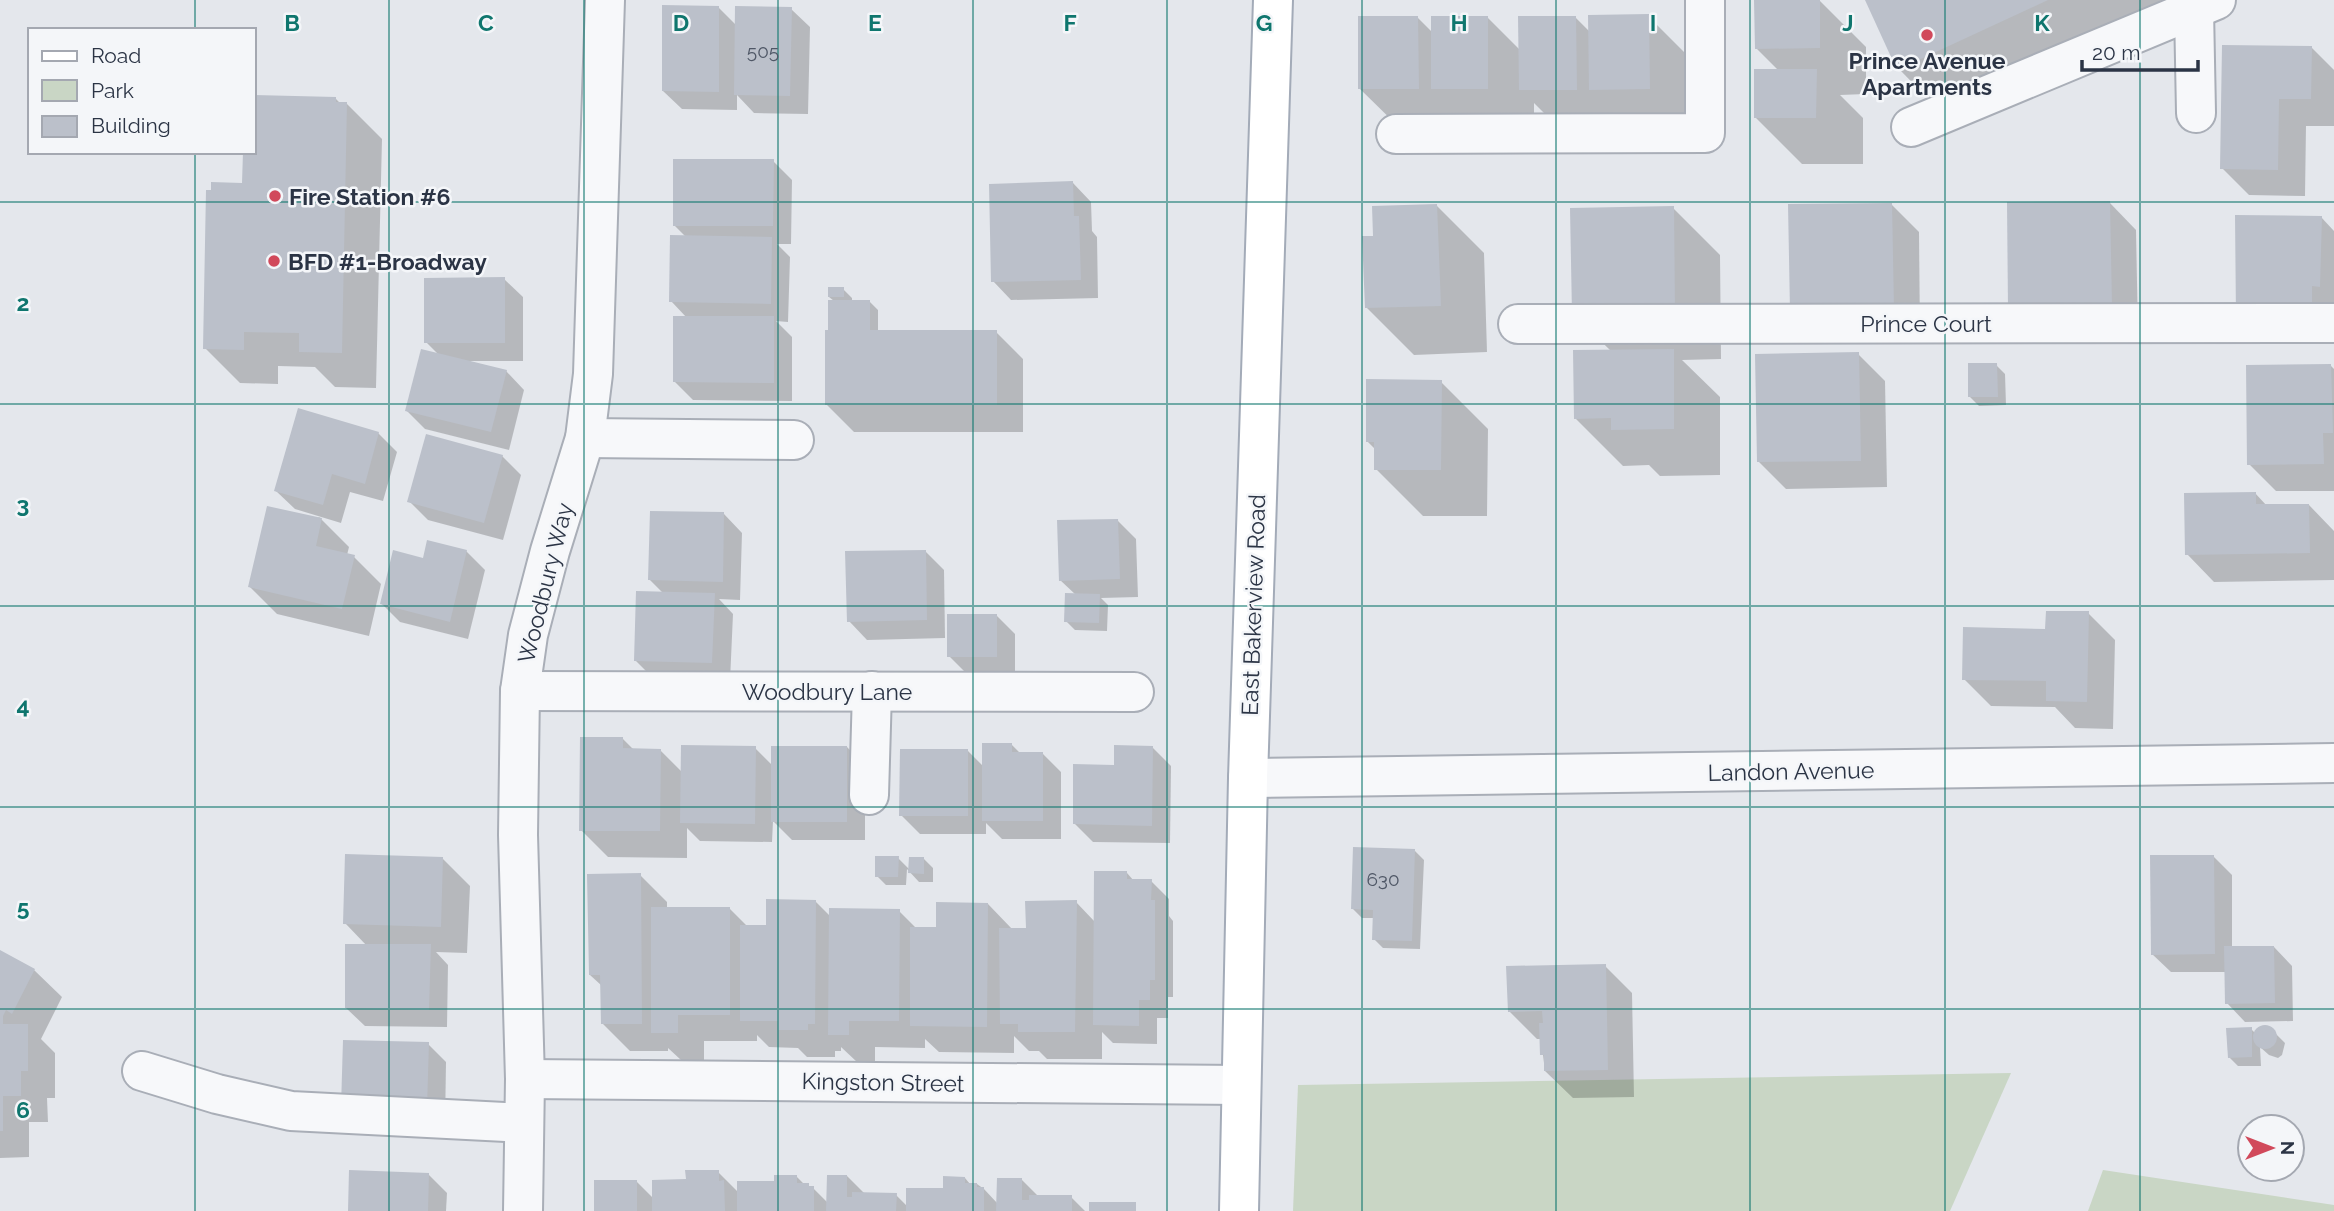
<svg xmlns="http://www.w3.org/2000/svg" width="2334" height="1211" viewBox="0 0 2334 1211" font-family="Raleway,sans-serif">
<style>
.green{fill:#c9d6c5}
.shadow{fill:#0003}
.building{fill:#bbc0ca}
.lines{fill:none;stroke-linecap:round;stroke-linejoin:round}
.minor-casing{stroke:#a9aeb7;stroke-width:42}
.major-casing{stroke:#a3abb8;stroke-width:42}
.minor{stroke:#f7f8fa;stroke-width:38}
.major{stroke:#fff;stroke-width:38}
.grid{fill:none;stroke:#0f766e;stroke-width:2;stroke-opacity:0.55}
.poi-dot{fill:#d1495b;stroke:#f4f6f9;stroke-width:2.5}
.labels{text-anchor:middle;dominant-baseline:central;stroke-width:5;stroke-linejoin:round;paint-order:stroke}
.number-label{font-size:19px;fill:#4f5766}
.poi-label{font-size:23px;font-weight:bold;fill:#2b3445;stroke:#f4f6f9;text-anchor:start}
.street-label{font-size:23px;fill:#2b3445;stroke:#f4f6f9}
.grid-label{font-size:23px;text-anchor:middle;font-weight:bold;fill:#0f766e;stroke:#f4f6f9;stroke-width:5;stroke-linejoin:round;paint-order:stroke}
</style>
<rect width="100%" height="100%" fill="#e4e7ec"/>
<g class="green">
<polygon points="2011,1073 1950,1211 1293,1211 1298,1085"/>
<polygon points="2103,1170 2334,1205 2334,1211 2088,1211"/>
</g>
<g class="shadow">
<polygon points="1819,0 1866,47 1866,94 1840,95 1863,118 1863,164 1802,164 1755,117 1779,71 1757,49"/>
<polygon points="1867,0 2196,0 1945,116 1899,69"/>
<polygon points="719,8 737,26 791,9 810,27 808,114 754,113 737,95 737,110 682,109 663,91"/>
<polygon points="1648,16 1695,63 1696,135 1567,136 1534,103 1534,135 1407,135 1360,89 1417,17 1433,33 1487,17 1520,50 1575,17 1590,32"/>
<polygon points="2311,47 2334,70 2334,126 2306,126 2305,196 2249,195 2222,168"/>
<polygon points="336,99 341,104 347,104 382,139 376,388 335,387 315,367 278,366 278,384 240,383 205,348 254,152 254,102"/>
<polygon points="773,161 792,180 791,244 777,244 790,257 788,322 776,321 792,337 792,401 693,400 674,381 687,318 671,301 686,237 674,225"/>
<polygon points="1073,183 1091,202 1092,231 1097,237 1098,298 1011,300 993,281"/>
<polygon points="2109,202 2136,230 2138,333 2038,335"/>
<polygon points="1891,204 1919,232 1920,336 1819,338"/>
<polygon points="1437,206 1484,253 1487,352 1414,355 1367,308"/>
<polygon points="1673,208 1720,255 1721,359 1682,360 1720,397 1720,475 1660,476 1649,465 1623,466 1576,419 1611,351 1573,314"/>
<polygon points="2321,217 2334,231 2334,344 2265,344 2238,316"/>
<polygon points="504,279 523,297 523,361 468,361 506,371 524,390 509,450 425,429 407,411 439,355 426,342"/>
<polygon points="843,289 852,298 852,301 869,301 878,310 878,332 996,332 1023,359 1023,432 854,432 827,405 830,332 834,301 829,297"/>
<polygon points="1858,354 1885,381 1887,487 1786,489 1759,462"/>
<polygon points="1996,365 2005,374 2006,405 1979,406 1970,397"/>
<polygon points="2331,366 2334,369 2334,491 2276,491 2249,464"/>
<polygon points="1441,382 1488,429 1487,516 1423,516 1376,469 1376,450 1367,441"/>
<polygon points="378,433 397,452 383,501 350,492 341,523 295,509 276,491"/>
<polygon points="502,456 521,475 503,540 428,520 409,501"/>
<polygon points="2255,493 2267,506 2309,505 2334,531 2334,580 2214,582 2187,554"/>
<polygon points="724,514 742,533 740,600 719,599 733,614 730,681 654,679 635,660 663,593 649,579"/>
<polygon points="319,517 349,547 347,555 354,557 381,584 369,636 277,614 250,587"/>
<polygon points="1118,521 1136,539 1138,597 1101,598 1108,605 1107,631 1075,630 1066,621 1076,595 1060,580"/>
<polygon points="466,551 485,570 468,639 400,622 382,604 424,560"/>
<polygon points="925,551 944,570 945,638 867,640 849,621"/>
<polygon points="2088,613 2115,640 2113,729 2075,728 2055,707 1991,706 1964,679 2047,631"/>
<polygon points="997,616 1015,634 1015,675 968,675 949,656"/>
<polygon points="623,739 634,750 660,750 682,772 755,748 773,766 847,747 865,766 865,840 792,840 773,821 772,842 700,841 687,828 687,858 608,857 581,830"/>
<polygon points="1011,744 1021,754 1043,754 1061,772 1061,839 1002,839 986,823 986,834 920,834 901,815 968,751 984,767"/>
<polygon points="1152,747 1171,766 1170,843 1093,842 1075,824 1116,767"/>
<polygon points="1415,851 1424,860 1420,949 1383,948 1374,939 1375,918 1362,918 1353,909"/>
<polygon points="2213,856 2232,875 2232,948 2274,947 2292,966 2293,1021 2245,1022 2227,1003 2226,972 2171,972 2152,954"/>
<polygon points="898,858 910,870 924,859 933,868 933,882 919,882 907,869 906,885 886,885 877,876"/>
<polygon points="443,859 470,886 467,953 436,952 448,965 447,1027 365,1026 346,1008 367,946 345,923"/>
<polygon points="1127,873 1134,881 1151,881 1169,899 1169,916 1173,921 1173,997 1168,997 1168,1018 1157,1018 1157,1044 1113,1043 1102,1032 1102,1059 1047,1059 1039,1051 1029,1051 1014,1036 1014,1053 939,1052 925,1039 925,1048 875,1047 875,1062 857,1062 841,1047 841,1051 835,1051 835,1057 807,1057 798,1048 769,1047 757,1035 757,1041 704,1041 704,1060 681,1060 668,1048 668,1051 630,1051 603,1024 602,986 590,975 640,875 667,902 667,909 730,909 747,926 768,927 815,901 831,917 899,911 917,929 937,929 988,904 1013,930 1028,930 1076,902 1095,922"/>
<polygon points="0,952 34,970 62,997 41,1039 55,1053 55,1098 47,1098 48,1122 29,1122 29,1157 0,1158"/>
<polygon points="1605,966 1632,993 1634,1097 1573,1098 1545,1071 1541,1039 1537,1039 1509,1011"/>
<polygon points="2262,1027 2270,1028 2285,1043 2282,1055 2278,1058 2269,1055 2260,1047 2261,1066 2238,1066 2229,1057 2251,1029 2255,1033"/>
<polygon points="428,1044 446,1062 445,1126 362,1125"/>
<polygon points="718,1172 739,1193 796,1176 805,1185 813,1188 828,1203 847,1176 865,1194 896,1195 907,1206 965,1178 970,1184 977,1184 984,1189 998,1204 1022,1180 1038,1196 1071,1197 1085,1211 596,1211 636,1181 654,1199 688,1181"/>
<polygon points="428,1174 447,1193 446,1211 350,1211"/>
</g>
<g class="building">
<polygon points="1754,0 1820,0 1820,48 1755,49"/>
<polygon points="1865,0 2048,0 1897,70"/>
<polygon points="662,5 719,6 719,92 662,91"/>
<polygon points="735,6 792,7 790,96 734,95"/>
<polygon points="1649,14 1650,89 1589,90 1588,15"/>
<polygon points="1358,16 1418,16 1419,89 1358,89"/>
<rect x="1431" y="16" width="57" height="73"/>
<polygon points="1518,16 1576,16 1577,90 1519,90"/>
<polygon points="2222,45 2312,46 2311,99 2279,99 2278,170 2220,169"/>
<polygon points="1754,69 1817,69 1816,118 1754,118"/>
<polygon points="254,95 336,97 336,102 347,102 342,353 299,352 299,333 244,332 244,350 203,349 206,190 211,190 211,182 242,183 243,152 254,152"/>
<polygon points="673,159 774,159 773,226 673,226"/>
<polygon points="1073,181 1074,216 1079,216 1081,280 991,282 989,184"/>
<polygon points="2110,201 2112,306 2008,308 2007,202"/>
<polygon points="1892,203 1894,309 1790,311 1788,204"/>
<polygon points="1437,204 1441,306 1365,308 1362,236 1373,236 1372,206"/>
<polygon points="1674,206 1675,313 1572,314 1570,208"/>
<polygon points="2235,215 2322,216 2320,287 2312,286 2312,318 2236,317"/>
<polygon points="670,235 772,237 771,304 669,302"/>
<polygon points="505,277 505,343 424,343 424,278"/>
<rect x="828" y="287" width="16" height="10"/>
<polygon points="828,300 870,300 870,330 997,330 997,405 825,405 825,330 828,330"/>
<polygon points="673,316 774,316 774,383 673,382"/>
<polygon points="421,349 507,370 491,432 405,411"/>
<polygon points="1674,349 1674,429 1611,430 1611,418 1574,419 1573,350"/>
<polygon points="1859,352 1861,461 1757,462 1755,354"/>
<polygon points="1968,363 1997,363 1998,397 1968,397"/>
<polygon points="2331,364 2333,433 2323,433 2324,464 2247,465 2246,365"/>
<polygon points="1366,379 1442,380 1441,470 1374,470 1374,442 1366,442"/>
<polygon points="298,408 379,432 365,484 332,474 323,505 274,491"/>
<polygon points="426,434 503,455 484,523 407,502"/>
<polygon points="2256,492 2256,504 2309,504 2310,553 2185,555 2184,493"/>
<polygon points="267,506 322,518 316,546 355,555 342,609 248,587"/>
<polygon points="650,511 724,512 723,582 648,580"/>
<polygon points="1118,519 1120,579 1059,581 1057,520"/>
<polygon points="427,540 467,550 450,622 380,604 393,550 423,558"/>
<polygon points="926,550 927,620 847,622 845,551"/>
<polygon points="636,591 715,593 712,663 634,661"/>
<polygon points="1065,593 1100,594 1099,623 1064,622"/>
<polygon points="2046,611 2089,611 2087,702 2046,701 2046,681 1962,680 1963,627 2045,629"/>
<rect x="947" y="614" width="50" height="43"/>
<polygon points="580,737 623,737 623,748 661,749 660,831 579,831"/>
<polygon points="982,743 1012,743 1012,752 1043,752 1043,821 982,821"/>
<polygon points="681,745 756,746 755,824 680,823"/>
<polygon points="1114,745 1153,746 1152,826 1073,824 1073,764 1114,765"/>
<rect x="771" y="746" width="76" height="76"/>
<polygon points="900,749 968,749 968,816 899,816"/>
<polygon points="1353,847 1415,849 1412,941 1372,940 1373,910 1351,909"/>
<polygon points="345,854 443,857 441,927 343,924"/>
<polygon points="2150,855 2214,855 2215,954 2151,955"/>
<polygon points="875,856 899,856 898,877 875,877"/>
<polygon points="909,857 924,857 924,874 908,873"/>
<polygon points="1094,871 1127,871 1127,879 1152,879 1151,900 1155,900 1155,980 1150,980 1150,1000 1139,1000 1139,1026 1093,1025"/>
<polygon points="641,873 642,1024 601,1024 600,975 589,975 587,874"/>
<polygon points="766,899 816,900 815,1024 808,1024 808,1030 778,1030 778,1021 740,1021 740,925 766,925"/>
<polygon points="1077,900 1075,1032 1018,1032 1018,1024 1000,1024 999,928 1026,928 1025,901"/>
<polygon points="936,902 988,903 987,1027 910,1026 910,927 936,927"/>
<polygon points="651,907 730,907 730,1015 678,1015 678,1033 651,1033"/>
<polygon points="829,908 900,909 899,1021 849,1021 849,1035 828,1035"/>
<polygon points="345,944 431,944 429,1010 345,1008"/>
<polygon points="2224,946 2274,946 2275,1003 2225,1004"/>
<polygon points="0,950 35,969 12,1014 6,1010 3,1016 3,1024 28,1024 28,1071 21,1071 21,1096 3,1096 3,1131 0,1131"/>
<polygon points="1606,964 1608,1070 1544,1071 1544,1055 1540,1055 1539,1023 1543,1023 1542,1011 1508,1012 1506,966"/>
<circle cx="2265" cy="1037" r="12"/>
<polygon points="2252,1027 2252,1057 2228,1058 2226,1028"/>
<polygon points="343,1040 429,1042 427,1108 341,1107"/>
<polygon points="349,1170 429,1173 428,1211 348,1211"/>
<polygon points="685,1170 719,1170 719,1181 724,1180 725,1211 652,1211 652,1180 686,1179"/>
<polygon points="774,1175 797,1175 797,1183 809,1183 809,1186 814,1186 814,1211 737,1211 737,1181 774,1181"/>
<polygon points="827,1175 847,1175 847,1197 852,1197 852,1192 897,1193 896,1211 826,1211"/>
<polygon points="943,1176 965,1177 965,1183 977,1183 977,1187 984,1187 984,1211 906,1211 906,1188 943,1188"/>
<polygon points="997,1178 1022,1178 1022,1200 1029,1200 1029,1195 1072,1195 1072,1211 996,1211"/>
<rect x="594" y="1180" width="43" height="31"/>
<rect x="1089" y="1202" width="47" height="9"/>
</g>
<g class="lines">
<g class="minor-casing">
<g id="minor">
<polyline points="2194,9 2196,113"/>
<polyline points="1911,127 2216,0"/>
<polyline points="1396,134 1705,133 1705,0"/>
<polyline points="1518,324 2334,323"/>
<polyline points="585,438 794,440"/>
<polyline points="520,691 1134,692"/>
<polyline points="1248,778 2334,763"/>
<polyline points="869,795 872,691"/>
<polyline points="142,1071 217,1094 291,1111 524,1123"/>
<polyline points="525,1079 1241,1085"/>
<polyline points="523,1211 525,1079 518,835 520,691 528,635 550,551 585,438 593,374 605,0"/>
</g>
</g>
<g class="major-casing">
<polyline id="major" points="1239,1211 1248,778 1273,0"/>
</g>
<use href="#minor" class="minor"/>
<use href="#major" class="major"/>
</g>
<path class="grid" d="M195,0V30M389,0V1211M584,0V1211M778,0V1211M973,0V1211M1167,0V1211M1362,0V1211M1556,0V1211M1750,0V1211M1945,0V1211M2140,0V1211M195,152V1211M0,202H2334M0,404H2334M0,606H2334M0,807H2334M0,1009H2334"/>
<g class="poi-dot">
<circle cx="1927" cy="35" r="7"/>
<circle cx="275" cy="196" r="7"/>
<circle cx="274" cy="261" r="7"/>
</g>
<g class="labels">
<g class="number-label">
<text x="763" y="51">505</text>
<text x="1383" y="879">630</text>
</g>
<g class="poi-label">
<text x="1927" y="60" text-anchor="middle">Prince Avenue<tspan x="1927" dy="26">Apartments</tspan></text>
<text x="289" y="196">Fire Station #6</text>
<text x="288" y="261">BFD #1-Broadway</text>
</g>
<g class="street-label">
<text x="1926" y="323">Prince Court</text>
<text transform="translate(545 583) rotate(-76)">Woodbury Way</text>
<text transform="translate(1253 605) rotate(-88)">East Bakerview Road</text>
<text x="827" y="691">Woodbury Lane</text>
<text transform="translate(1791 771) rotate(-1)">Landon Avenue</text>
<text transform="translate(883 1082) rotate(1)">Kingston Street</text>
</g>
</g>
<g class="grid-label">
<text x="292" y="31">B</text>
<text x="486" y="31">C</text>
<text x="681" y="31">D</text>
<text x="875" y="31">E</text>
<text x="1070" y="31">F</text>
<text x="1264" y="31">G</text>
<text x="1459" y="31">H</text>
<text x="1653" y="31">I</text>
<text x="1848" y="31">J</text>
<text x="2042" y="31">K</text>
<text x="23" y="311">2</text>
<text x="23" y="513">3</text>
<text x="23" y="714">4</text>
<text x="23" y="916">5</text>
<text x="23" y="1118">6</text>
</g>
<rect x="28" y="28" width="228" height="126" fill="#f4f6f9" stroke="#a4a8b1" stroke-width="2"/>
<rect x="42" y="51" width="35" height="10" fill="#ffffff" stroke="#a4a8b1" stroke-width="2"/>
<text x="91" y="63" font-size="21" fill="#2b3445">Road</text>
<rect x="42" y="80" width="35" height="21" fill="#c9d6c5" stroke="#a4a8b1" stroke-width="2"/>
<text x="91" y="98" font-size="21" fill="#2b3445">Park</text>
<rect x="42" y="116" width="35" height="21" fill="#bbc0ca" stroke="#a4a8b1" stroke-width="2"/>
<text x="91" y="133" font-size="21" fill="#2b3445">Building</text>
<g transform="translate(2271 1148) rotate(90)"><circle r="33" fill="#f4f6f9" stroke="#a4a8b1" stroke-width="2"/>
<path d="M0-5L12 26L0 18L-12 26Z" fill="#d1495b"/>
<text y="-10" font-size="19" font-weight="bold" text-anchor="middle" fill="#2b3445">N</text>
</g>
<path d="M2082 60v10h116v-10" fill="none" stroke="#2b3445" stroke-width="3.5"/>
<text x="2092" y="60" font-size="21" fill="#2b3445" stroke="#f4f6f9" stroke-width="5" paint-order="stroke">20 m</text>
</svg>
